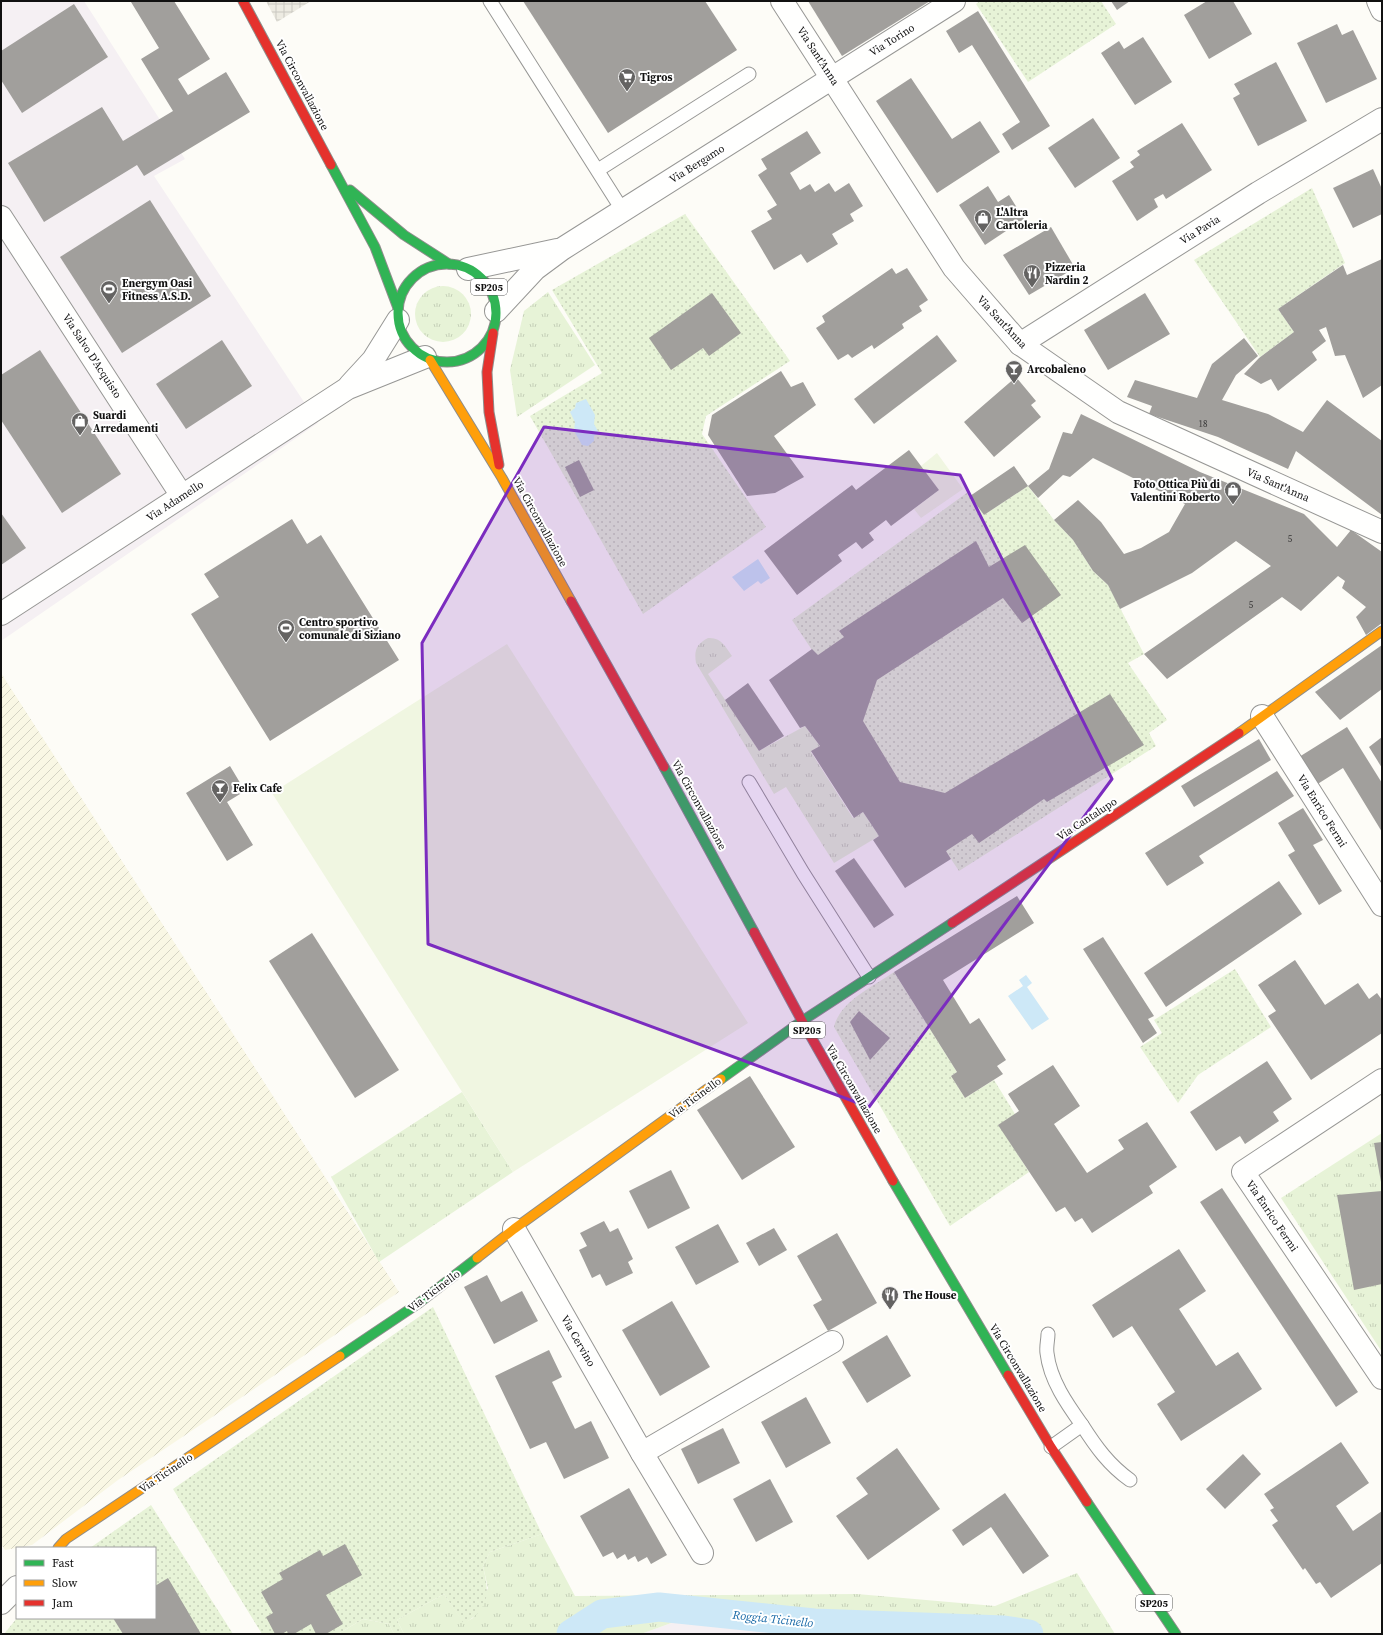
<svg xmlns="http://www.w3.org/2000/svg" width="1383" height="1635" viewBox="0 0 1383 1635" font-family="'Source Serif 4',serif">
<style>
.industrial{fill:#f5f0f3}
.farmland{fill:url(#farmland-furrows)}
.grass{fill:url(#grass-tufts)}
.garden{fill:url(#garden-dots)}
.pitch{fill:#f0f6e1}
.plaza{fill:url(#plaza-grid)}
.water{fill:#cde8f7}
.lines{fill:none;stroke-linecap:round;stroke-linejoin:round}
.canal{stroke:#cde8f7;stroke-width:29}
.building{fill:#a19f9c}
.lane-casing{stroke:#979795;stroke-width:15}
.street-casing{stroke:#979795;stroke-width:24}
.fast-casing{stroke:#8e8d8b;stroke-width:11}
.slow-casing{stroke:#8e8d8b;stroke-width:11}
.jam-casing{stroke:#8e8d8b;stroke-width:11}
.lane{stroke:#fffffe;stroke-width:13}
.street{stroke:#fffffe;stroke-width:22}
.fast{stroke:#30b455;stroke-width:9}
.slow{stroke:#ff9f0a;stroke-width:9}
.jam{stroke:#e5322d;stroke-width:9}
.marked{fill:#7b2cbf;fill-opacity:0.2;stroke:#7b2cbf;stroke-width:3;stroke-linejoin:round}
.labels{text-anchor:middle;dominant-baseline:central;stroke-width:4;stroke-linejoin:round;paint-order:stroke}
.number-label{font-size:9px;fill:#353434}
.shield{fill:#fff;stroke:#585858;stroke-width:1}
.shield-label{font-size:10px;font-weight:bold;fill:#111}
.street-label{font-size:11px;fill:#111;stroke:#fff}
.poi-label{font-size:11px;font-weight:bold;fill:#111;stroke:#fff;text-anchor:start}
.water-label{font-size:12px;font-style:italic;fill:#1768a6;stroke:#fff}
</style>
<defs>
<pattern id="farmland-furrows" width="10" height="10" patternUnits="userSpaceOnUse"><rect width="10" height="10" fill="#f9f7e4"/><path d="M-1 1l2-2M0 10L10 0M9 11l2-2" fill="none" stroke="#d4d3c3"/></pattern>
<pattern id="grass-tufts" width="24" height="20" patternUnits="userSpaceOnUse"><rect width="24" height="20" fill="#e7f3d7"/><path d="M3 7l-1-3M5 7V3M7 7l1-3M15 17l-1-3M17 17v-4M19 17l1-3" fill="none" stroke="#c5cfb8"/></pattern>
<pattern id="garden-dots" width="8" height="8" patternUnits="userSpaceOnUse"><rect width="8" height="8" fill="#e7f3d7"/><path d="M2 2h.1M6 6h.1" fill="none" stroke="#c5cfb8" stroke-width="1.8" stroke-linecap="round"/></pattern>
<pattern id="plaza-grid" width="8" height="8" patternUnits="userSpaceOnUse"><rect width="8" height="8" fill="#edebe2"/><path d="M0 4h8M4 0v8" fill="none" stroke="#cac8c1"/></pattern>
</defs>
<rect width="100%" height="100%" fill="#fdfcf7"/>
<g class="industrial">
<polygon points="1,1 84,1 185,159 154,176 318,423 1,641"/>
<polygon points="674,1622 813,1634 641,1634"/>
</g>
<polygon class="farmland" points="1,673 399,1292 118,1480 32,1545 5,1550 1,1544"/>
<g class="grass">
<circle cx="443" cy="314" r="28"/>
<polygon points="548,292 595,365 517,417 510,370 524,311"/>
<path d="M708,638C721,637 725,646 732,656L708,674L759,751L805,726L820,746L811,752L853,818L863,812L879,836L834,863L786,787L774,794L696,663C694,651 696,644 708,638Z"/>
<polygon points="462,1092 513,1172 379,1262 331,1177"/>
<polygon points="1382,1133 1382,1352 1281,1198"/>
<polygon points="542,1534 575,1596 857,1594 995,1606 1077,1573 1115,1634 813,1634 674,1622 641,1634 404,1634 397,1620 444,1594 464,1623 473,1618 488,1588 483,1566 490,1552"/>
<polygon points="363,1619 389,1624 394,1634 338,1634"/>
</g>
<g class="garden">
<polygon points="980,1 1101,1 1116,24 1028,82 976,4"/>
<polygon points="1312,188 1345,263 1278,309 1294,332 1260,357 1194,260"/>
<polygon points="685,214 790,361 706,416 702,434 766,527 643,614 530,416 602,373 552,290"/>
<polygon points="1028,486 1054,520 1073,540 1093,571 1108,585 1144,654 1128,663 1167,720 1149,733 1156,746 959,871 792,620 968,492 984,515"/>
<polygon points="1235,969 1271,1027 1198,1075 1178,1103 1140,1047 1162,1033 1154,1020"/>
<path d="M894,972L957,1072L951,1076L965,1098L994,1080L1015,1114L999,1125L1029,1172L950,1226L834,1027C840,1001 874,986 894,972Z"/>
<path d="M433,1307L542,1534L490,1552L483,1566C489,1593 491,1607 464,1624L444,1594L397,1620L404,1634H394L389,1624L363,1619L338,1634H262L173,1489Z"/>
<polygon points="151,1505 233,1634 4,1634 17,1618 155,1618 155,1548 90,1548"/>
</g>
<g class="pitch">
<polygon points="937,453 963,489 921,518 914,509 939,490 921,466"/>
<polygon points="507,644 748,1023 513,1172 272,793"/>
</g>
<polygon class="plaza" points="266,1 311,1 277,22"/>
<g class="water">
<polygon points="586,399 595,415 594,424 599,433 594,436 594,441 588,446 582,445 574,431 575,422 570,412 575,408 576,403"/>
<polygon points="758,559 770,578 761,584 758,581 744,591 732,577"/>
<polygon points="1026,975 1032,983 1027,987 1049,1019 1032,1030 1008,996 1023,986 1019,980"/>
</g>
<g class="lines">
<polyline class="canal" points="571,1634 602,1614 659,1607 814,1623 1004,1630 1029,1634"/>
</g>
<g class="building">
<polygon points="132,1 174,1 210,59 178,79 188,95 226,72 250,112 144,176 137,165 44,222 8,163 102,107 123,141 173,111 141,59 159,48 131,2"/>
<polygon points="523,1 705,1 737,50 608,133"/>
<polygon points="808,1 930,1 842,56"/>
<polygon points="1111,1 1130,1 1117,10"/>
<polygon points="1207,1 1233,1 1252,34 1209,59 1184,15"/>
<polygon points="74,4 108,57 22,113 1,80 1,51"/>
<polygon points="978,11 1050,126 1012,150 1002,134 1020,122 972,45 959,53 946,31"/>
<polygon points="1337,24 1342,35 1353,30 1377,79 1326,103 1297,43"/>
<polygon points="1143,37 1172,82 1135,105 1101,53 1119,41 1124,49"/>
<polygon points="1276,62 1307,121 1258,146 1233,98 1240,94 1234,84"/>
<polygon points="911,78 952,139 980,121 1000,152 937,193 876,101"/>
<polygon points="1093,118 1120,158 1075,188 1048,148"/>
<polygon points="1182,123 1212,170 1166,199 1163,194 1154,199 1158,207 1137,221 1112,181 1134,167 1130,162 1140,155 1137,151"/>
<polygon points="807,131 821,153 790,173 800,190 810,184 815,192 829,183 835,192 849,183 863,206 850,214 854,221 832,234 838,244 807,263 801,254 774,270 751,231 772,219 767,211 777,205 758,175 767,169 761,159"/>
<polygon points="1373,169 1382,189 1382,214 1353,228 1333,188"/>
<polygon points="988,186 998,202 1009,195 1024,219 985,245 959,205"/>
<polygon points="150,200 211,296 122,353 60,257"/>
<polygon points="1051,227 1075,268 1029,295 1003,255"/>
<polygon points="1382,259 1382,385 1363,398 1345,355 1335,356 1326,327 1319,330 1326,341 1312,352 1317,360 1278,391 1271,379 1261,384 1244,374 1259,358 1294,332 1278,309 1343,265 1347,275"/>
<polygon points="892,268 896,274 907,268 928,300 919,306 922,311 902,324 904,328 874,349 872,345 852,358 848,354 838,360 816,328 825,322 822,316"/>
<polygon points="712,293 741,333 709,356 703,348 671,370 649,338"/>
<polygon points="1145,293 1170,334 1108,370 1084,330"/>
<polygon points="937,335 957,361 874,424 854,399"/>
<polygon points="1244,338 1258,356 1236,375 1222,400 1268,414 1303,432 1327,400 1382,441 1382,515 1296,451 1288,469 1218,437 1149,414 1152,406 1127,397 1135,380 1197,398 1212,364"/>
<polygon points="222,340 252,386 186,429 156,384"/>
<polygon points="40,350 121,474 62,513 1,420 1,375"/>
<polygon points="781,371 791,387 803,382 816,405 774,436 804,477 775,493 747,496 708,435 712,415"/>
<polygon points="1016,377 1036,401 1031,405 1041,417 994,457 964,422"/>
<polygon points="1081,414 1200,472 1304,514 1337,547 1351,530 1382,552 1382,623 1366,635 1356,617 1366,607 1342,588 1345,581 1338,576 1301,611 1282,597 1167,679 1144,654 1271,566 1236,541 1192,573 1120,609 1108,585 1093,571 1073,540 1054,520 1078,500 1101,522 1124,554 1141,548 1169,532 1185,504 1093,458 1070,477 1063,475 1038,498 1028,486 984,515 970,496 1014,466 1028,486 1049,469 1063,432 1072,434"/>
<polygon points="909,450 939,490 891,526 886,520 869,533 874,540 862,549 856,542 838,555 842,561 797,595 764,551 852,485 856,490"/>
<polygon points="579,460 594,490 580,497 565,467"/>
<polygon points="1,513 26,548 1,565"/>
<polygon points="292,519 307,544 321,535 399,660 270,741 191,614 219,597 204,574"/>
<polygon points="976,541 989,567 1025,545 1061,595 1022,623 1003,598 877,680 863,721 900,782 945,793 1110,694 1144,745 1047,802 1044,799 979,843 972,834 946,851 951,859 905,888 873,840 879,836 863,812 854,818 811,751 820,746 805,726 800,728 769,680 812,649 818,655 844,637 839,631"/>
<polygon points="1382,645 1382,689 1340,720 1315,692"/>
<polygon points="748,683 784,736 759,751 725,700"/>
<polygon points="1347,727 1382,783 1382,832 1343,768 1316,785 1299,757"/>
<polygon points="1382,737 1382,768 1369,747"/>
<polygon points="1259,739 1271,760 1194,807 1181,786"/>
<polygon points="230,766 245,791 227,802 253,845 227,861 186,793"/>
<polygon points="1277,771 1294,796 1199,856 1204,863 1167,886 1145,853"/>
<polygon points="1303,808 1323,840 1313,845 1342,891 1319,905 1288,855 1295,851 1278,823"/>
<polygon points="854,858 894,915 874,928 835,871"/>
<polygon points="1279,881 1302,914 1166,1007 1144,973"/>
<polygon points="1017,896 1034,923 943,980 970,1024 979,1018 1006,1060 997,1066 1003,1074 965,1098 951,1076 957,1072 894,972"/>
<polygon points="312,933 399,1070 355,1098 269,961"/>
<polygon points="1103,937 1154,1016 1148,1019 1157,1033 1143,1043 1083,949"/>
<polygon points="1295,960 1325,1005 1358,983 1369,999 1377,993 1382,1000 1382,1033 1311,1080 1268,1016 1276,1011 1258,985"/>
<polygon points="859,1011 890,1038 870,1060 850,1022"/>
<polygon points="1267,1061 1292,1099 1273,1112 1279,1121 1245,1144 1240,1136 1216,1151 1190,1112"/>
<polygon points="1053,1065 1080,1106 1054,1124 1087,1173 1124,1149 1118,1140 1147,1122 1177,1167 1149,1186 1153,1193 1092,1233 1082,1218 1075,1222 1065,1207 1056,1212 998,1125 1019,1111 1008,1094"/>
<polygon points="750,1076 795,1147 742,1180 697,1110"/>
<polygon points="1382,1142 1382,1182 1381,1182 1374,1143"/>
<polygon points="671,1170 690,1208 648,1229 629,1191"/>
<polygon points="1222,1188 1358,1392 1336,1407 1200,1202"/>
<polygon points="1382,1191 1382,1284 1354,1290 1337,1195"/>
<polygon points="604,1221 610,1232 618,1228 633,1259 628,1262 633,1273 606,1286 600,1274 592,1278 579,1250 587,1246 580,1233"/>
<polygon points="718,1224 739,1262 696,1285 675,1247"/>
<polygon points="774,1228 787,1250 759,1266 746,1243"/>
<polygon points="837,1233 877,1303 828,1331 813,1305 822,1300 797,1256"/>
<polygon points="1179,1249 1206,1291 1179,1309 1216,1366 1238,1352 1262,1389 1181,1441 1157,1404 1175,1392 1132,1326 1113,1338 1092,1305"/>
<polygon points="487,1275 501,1302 522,1291 538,1321 494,1344 464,1287"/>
<polygon points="672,1301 710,1367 660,1396 622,1330"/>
<polygon points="887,1335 911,1376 867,1403 842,1362"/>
<polygon points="549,1350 562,1377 552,1382 575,1429 591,1421 609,1458 564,1479 546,1442 530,1449 495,1376"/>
<polygon points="806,1397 831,1443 786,1468 761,1422"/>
<polygon points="723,1428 740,1463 698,1484 681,1449"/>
<polygon points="1341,1442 1369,1483 1336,1506 1353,1531 1382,1511 1382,1563 1331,1598 1320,1582 1316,1584 1305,1568 1303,1570 1272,1525 1278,1521 1270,1510 1274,1508 1264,1494"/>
<polygon points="897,1448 940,1509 868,1560 836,1516 868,1494 856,1478"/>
<polygon points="1243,1454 1261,1474 1225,1509 1206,1489"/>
<polygon points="770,1479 793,1522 756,1542 733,1499"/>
<polygon points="629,1488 667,1555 651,1564 647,1557 638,1562 635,1556 628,1560 625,1554 617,1559 613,1552 603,1557 580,1516"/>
<polygon points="1005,1493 1049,1556 1023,1574 991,1527 963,1546 952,1530"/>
<polygon points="345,1544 362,1575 326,1595 343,1624 326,1634 316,1634 311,1624 294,1634 288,1634 287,1631 282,1634 275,1634 266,1617 273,1613 261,1592 283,1579 279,1573 320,1550 323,1556"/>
<polygon points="168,1578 201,1634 123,1634 113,1618 155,1618 155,1586"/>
</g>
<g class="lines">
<g class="lane-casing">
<g id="lane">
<polyline points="490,1 623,211"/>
<polyline points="598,170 749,74"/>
<polyline points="749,782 803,873 869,977"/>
<path d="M1048,1334C1048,1340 1046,1347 1047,1353C1050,1380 1067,1404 1082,1425"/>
<path d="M1051,1447L1082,1425C1096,1447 1109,1465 1130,1480"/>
</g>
</g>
<g class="street-casing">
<g id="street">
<polyline points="782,1 954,268 1020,344 1118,412 1382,532"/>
<polyline points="1378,1 1382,10"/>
<polyline points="1,217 182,496"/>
<polyline points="468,269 557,250"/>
<polyline points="496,311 535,269 562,249 954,1"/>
<polyline points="1020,344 1258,193 1382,119"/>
<polyline points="350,385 373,360 398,320"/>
<polyline points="1,614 348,388 425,357"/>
<polyline points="1262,716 1382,905"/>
<polyline points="1382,1080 1243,1172 1382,1378"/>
<polyline points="514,1229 642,1453 702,1553"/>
<polyline points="642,1453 832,1342"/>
<polyline points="1,1603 17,1587"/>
</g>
</g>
<g class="fast-casing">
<g id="fast">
<polyline points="331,165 375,247 398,308"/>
<polyline points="350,190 404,235 449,264"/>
<circle cx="447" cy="313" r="49"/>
<polyline points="664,767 754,932"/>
<polyline points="721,1079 802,1021 952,923"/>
<polyline points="893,1181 1008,1375"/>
<polyline points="340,1356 419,1303 477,1258"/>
<polyline points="1087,1502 1176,1634"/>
</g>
</g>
<g class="slow-casing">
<g id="slow">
<polyline points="430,360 502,478 571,601"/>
<polyline points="1239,733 1382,631"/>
<polyline points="477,1258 514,1229 721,1079"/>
<polyline points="58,1548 66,1539 340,1356"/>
</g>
</g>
<g class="jam-casing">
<g id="jam">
<polyline points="243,1 331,165"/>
<polyline points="493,333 487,372 489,412 499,465"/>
<polyline points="571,601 664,767"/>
<polyline points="952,923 1239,733"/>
<polyline points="754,932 802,1021 893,1181"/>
<polyline points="1008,1375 1051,1447 1087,1502"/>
</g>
</g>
<use href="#lane" class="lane"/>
<use href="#street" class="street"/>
<use href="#fast" class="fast"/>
<use href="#slow" class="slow"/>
<use href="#jam" class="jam"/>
</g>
<path class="marked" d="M544,427L960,475L1112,779L869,1107L428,944L422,643Z"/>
<defs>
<g id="supermarket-pin" transform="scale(0.9)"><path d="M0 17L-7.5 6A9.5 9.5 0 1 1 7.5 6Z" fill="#646362" stroke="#fff"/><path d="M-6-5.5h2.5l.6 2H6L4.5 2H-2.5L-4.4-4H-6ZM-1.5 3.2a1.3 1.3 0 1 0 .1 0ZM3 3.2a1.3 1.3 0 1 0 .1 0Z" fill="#fff"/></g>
<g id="shop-pin" transform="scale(0.9)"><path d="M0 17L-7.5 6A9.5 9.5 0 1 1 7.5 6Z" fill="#646362" stroke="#fff"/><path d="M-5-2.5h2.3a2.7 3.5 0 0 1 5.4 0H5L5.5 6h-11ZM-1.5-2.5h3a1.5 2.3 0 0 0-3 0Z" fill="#fff"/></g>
<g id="restaurant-pin" transform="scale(0.9)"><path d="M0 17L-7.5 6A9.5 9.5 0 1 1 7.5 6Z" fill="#646362" stroke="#fff"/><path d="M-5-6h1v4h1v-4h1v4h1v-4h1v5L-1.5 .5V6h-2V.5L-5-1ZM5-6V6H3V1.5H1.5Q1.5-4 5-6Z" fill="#fff"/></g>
<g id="stadium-pin" transform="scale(0.9)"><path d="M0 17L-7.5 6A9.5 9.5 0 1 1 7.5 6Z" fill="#646362" stroke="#fff"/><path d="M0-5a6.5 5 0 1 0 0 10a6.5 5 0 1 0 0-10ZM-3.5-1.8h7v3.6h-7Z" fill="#fff"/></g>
<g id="bar-pin" transform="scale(0.9)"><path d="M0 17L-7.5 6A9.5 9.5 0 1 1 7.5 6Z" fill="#646362" stroke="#fff"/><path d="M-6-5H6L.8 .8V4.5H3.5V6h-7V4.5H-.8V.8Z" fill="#fff"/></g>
</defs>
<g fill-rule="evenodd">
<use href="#supermarket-pin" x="627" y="77"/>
<use href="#shop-pin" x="983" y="218"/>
<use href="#restaurant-pin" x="1032" y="273"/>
<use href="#stadium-pin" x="109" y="289"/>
<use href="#bar-pin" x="1014" y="369"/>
<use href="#shop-pin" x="80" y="421"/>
<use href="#shop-pin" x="1233" y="490"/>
<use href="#stadium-pin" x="286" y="628"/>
<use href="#bar-pin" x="220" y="788"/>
<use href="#restaurant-pin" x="890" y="1295"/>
</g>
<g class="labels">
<g class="number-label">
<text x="1203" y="424">18</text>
<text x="1290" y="539">5</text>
<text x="1251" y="605">5</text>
</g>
<g class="shield">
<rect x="471" y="279" width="36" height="16" rx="3"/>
<rect x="789" y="1022" width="36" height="16" rx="3"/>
<rect x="1136" y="1595" width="36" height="16" rx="3"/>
</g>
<g class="shield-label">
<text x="489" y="287">SP205</text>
<text x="807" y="1030">SP205</text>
<text x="1154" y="1603">SP205</text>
</g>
<g class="street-label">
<text transform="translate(892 40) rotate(-32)">Via Torino</text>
<text transform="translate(818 56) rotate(57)">Via Sant'Anna</text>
<text transform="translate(302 85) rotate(62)">Via Circonvallazione</text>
<text transform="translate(697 164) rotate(-32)">Via Bergamo</text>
<text transform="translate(1200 230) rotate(-32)">Via Pavia</text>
<text transform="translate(1002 322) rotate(47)">Via Sant'Anna</text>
<text transform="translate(92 356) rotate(57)">Via Salvo D'Acquisto</text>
<text transform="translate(1278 485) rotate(24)">Via Sant'Anna</text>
<text transform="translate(175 501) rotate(-33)">Via Adamello</text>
<text transform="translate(540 522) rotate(61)">Via Circonvallazione</text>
<text transform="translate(699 805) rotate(61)">Via Circonvallazione</text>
<text transform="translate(1322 811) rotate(58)">Via Enrico Fermi</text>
<text transform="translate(1087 819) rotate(-33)">Via Cantalupo</text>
<text transform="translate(854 1089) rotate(60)">Via Circonvallazione</text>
<text transform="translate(695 1098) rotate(-36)">Via Ticinello</text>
<text transform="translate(1272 1216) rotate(56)">Via Enrico Fermi</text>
<text transform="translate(434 1291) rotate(-37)">Via Ticinello</text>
<text transform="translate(578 1341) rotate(60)">Via Cervino</text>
<text transform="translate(1018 1368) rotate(59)">Via Circonvallazione</text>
<text transform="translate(166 1473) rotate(-34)">Via Ticinello</text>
</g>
<g class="poi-label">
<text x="640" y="77">Tigros</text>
<text x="996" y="212">L'Altra<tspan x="996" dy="13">Cartoleria</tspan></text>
<text x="1045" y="267">Pizzeria<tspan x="1045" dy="13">Nardin 2</tspan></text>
<text x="122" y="283">Energym Oasi<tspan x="122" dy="13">Fitness A.S.D.</tspan></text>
<text x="1027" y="369">Arcobaleno</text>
<text x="93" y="415">Suardi<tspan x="93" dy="13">Arredamenti</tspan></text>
<text x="1220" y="484" text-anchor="end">Foto Ottica Più di<tspan x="1220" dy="13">Valentini Roberto</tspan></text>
<text x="299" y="622">Centro sportivo<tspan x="299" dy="13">comunale di Siziano</tspan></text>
<text x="233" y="788">Felix Cafe</text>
<text x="903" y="1295">The House</text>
</g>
<g class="water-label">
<text transform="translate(773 1619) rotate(6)">Roggia Ticinello</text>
</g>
</g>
<rect width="1383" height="1635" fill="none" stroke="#111111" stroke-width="4"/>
<rect x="16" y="1547" width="140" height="72" fill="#ffffff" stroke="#a0a0a0"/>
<rect x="24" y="1560" width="20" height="6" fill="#30b455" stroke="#a0a0a0"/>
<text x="52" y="1567" font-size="12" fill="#111111">Fast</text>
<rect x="24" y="1580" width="20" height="6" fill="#ff9f0a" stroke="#a0a0a0"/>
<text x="52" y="1587" font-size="12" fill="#111111">Slow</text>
<rect x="24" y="1600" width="20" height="6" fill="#e5322d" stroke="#a0a0a0"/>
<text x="52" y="1607" font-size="12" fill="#111111">Jam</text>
</svg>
